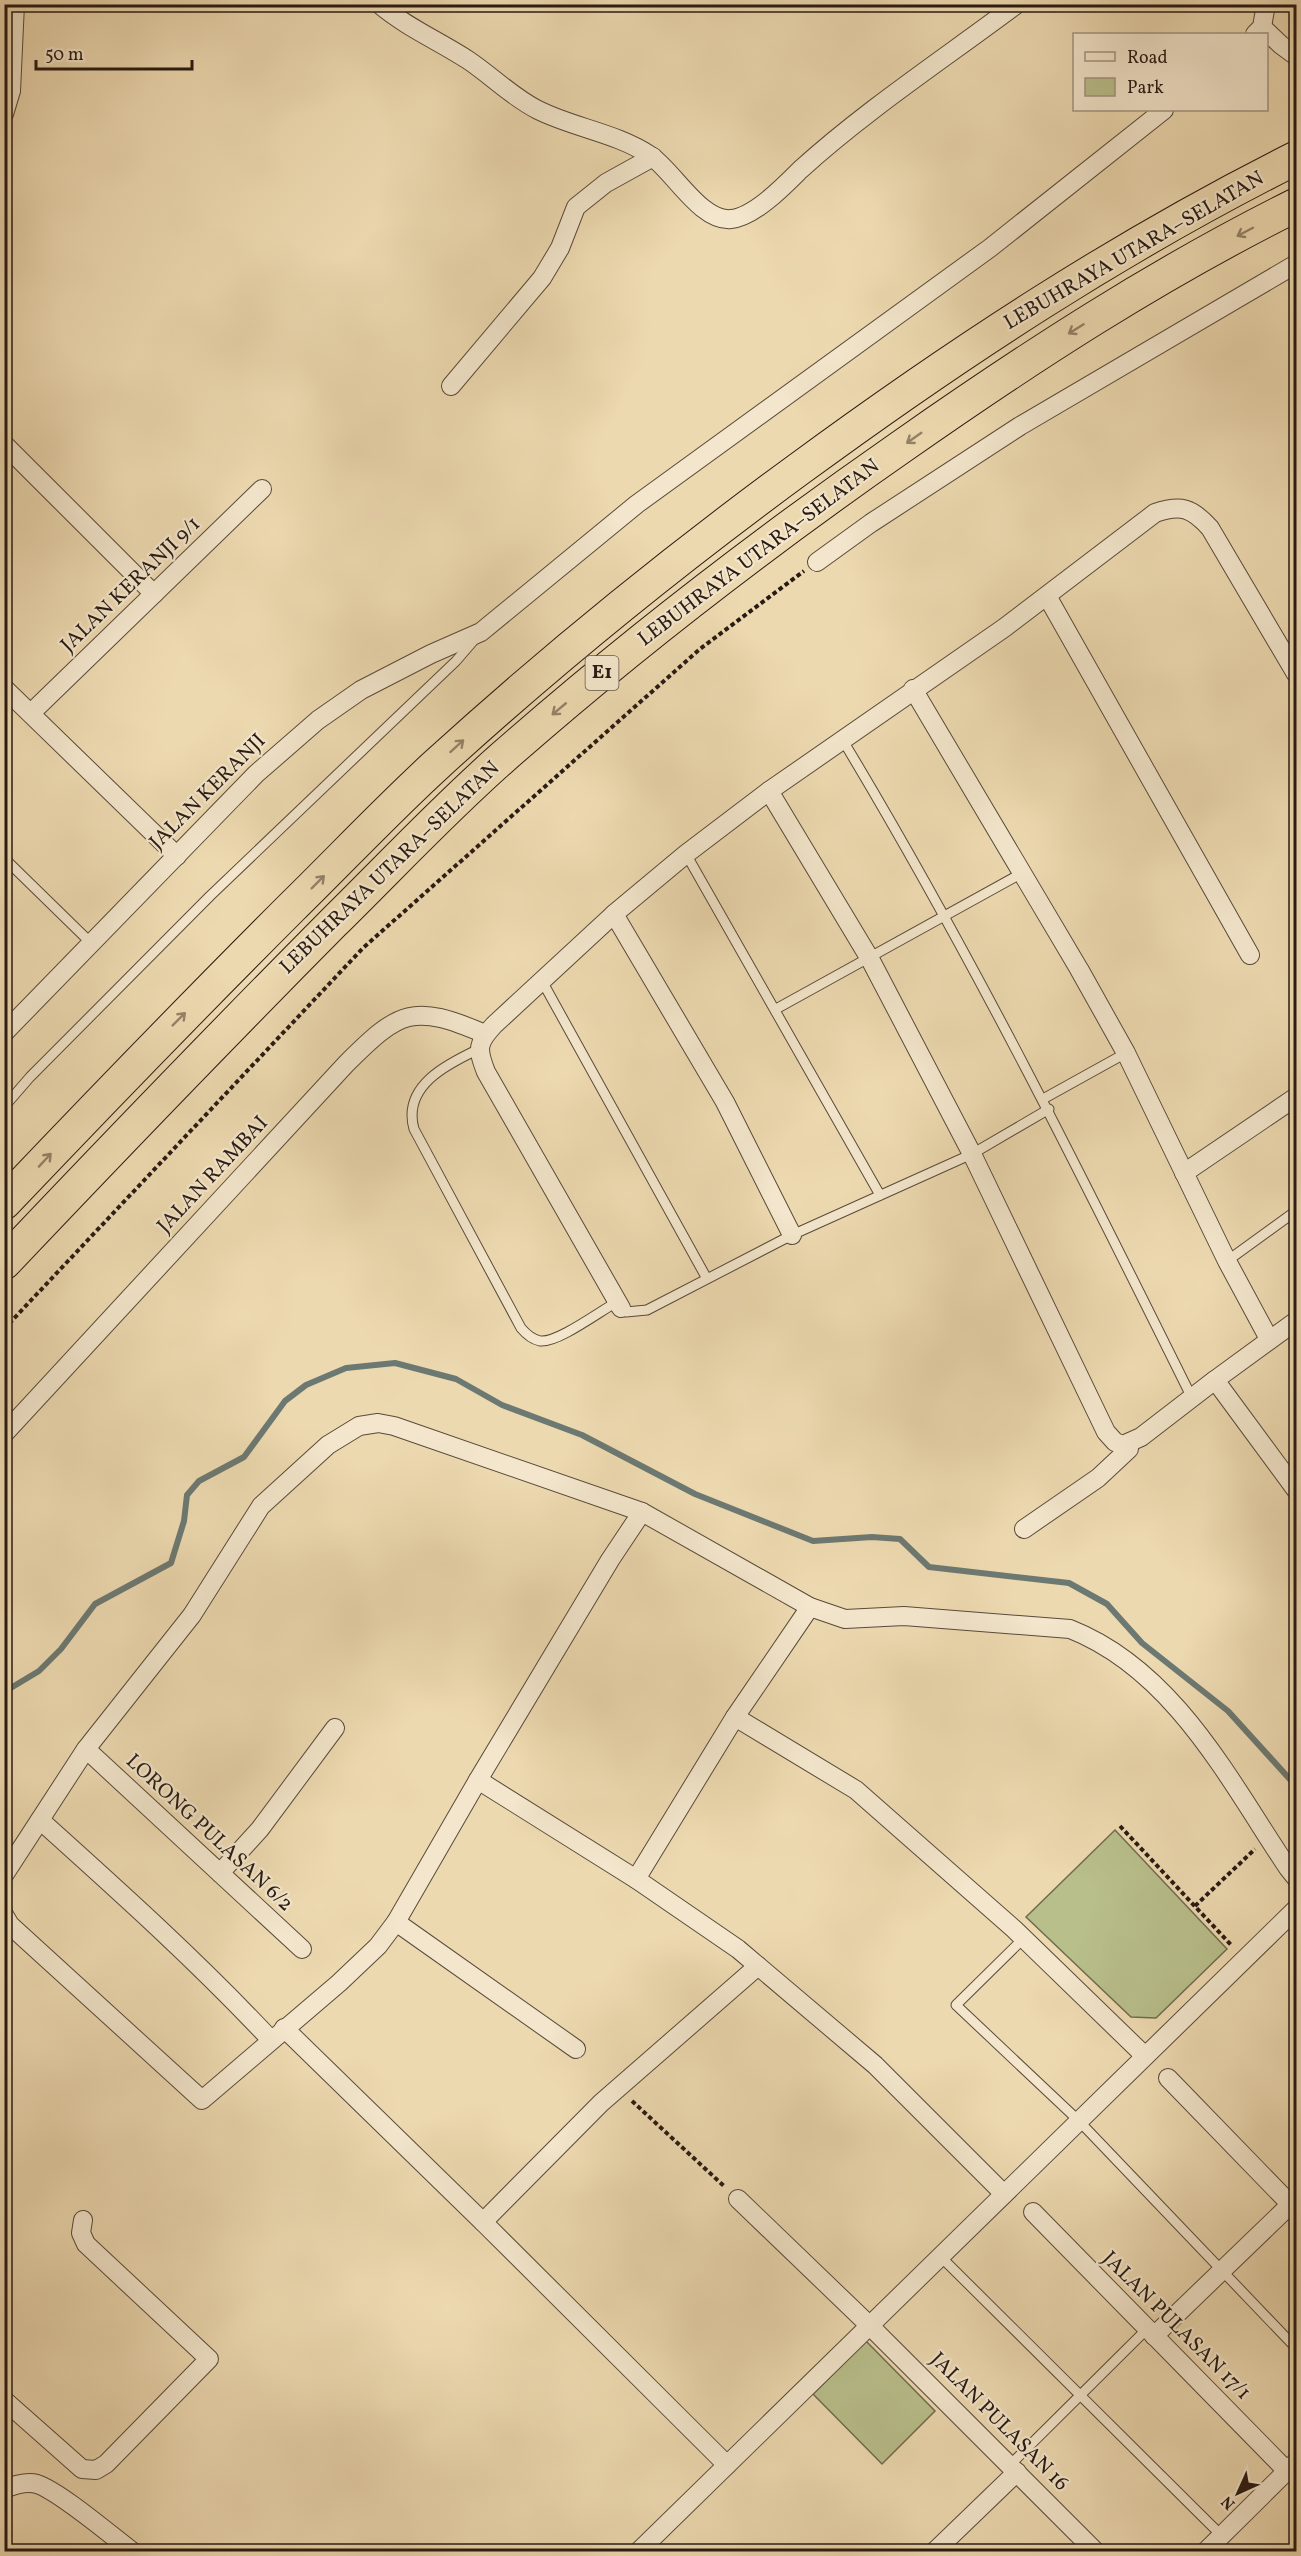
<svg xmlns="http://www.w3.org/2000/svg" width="1301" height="2556" viewBox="0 0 1301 2556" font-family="Vollkorn,serif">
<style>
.green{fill:#b8bf8b;stroke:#706c4f;stroke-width:1.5}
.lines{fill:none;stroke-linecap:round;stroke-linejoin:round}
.stream{stroke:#6c7972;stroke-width:6}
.lane-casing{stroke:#594a3a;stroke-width:11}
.street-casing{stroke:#594a3a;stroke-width:20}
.highway-casing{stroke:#281a13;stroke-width:35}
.path{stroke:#281a13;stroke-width:4;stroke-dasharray:4.5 3;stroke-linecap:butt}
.lane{stroke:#f3e6cc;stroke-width:9}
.street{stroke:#f3e6cc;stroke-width:18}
.highway{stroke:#edd9b0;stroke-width:33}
.oneway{stroke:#948369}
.labels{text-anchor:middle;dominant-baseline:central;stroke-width:4.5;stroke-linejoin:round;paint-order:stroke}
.shield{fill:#f3e6cc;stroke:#65574a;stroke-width:1.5}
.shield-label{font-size:20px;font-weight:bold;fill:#281a13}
.street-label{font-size:21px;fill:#281a13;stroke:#f3e6cc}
</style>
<rect width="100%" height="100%" fill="#edd9b0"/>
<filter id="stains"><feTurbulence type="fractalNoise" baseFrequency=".00333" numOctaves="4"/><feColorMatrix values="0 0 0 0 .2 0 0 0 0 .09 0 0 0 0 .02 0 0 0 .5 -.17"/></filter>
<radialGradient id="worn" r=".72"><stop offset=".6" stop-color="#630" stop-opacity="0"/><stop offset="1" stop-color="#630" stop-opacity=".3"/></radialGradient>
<g class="green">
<polygon points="1115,1830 1227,1949 1156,2018 1131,2017 1026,1917"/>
<polygon points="866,2341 935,2411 882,2464 813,2394"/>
</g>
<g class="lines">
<polyline class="stream" points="4,1692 39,1671 61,1649 95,1604 171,1563 184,1521 187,1495 199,1481 244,1457 285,1401 306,1385 346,1368 395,1363 456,1379 502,1405 582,1435 695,1494 813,1541 872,1537 900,1539 929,1567 1069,1583 1107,1604 1142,1643 1228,1711 1296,1786"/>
<g class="lane-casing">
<g id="lane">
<path d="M842,739C971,953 1081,1174 1192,1398"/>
<polyline points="686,854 880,1195"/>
<polyline points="4,858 91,943"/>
<polyline points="542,981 706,1277"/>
<polyline points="776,1009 1024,872"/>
<path d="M479,1049C447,1064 402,1086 414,1129L521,1328C526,1334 531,1339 540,1341C558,1343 600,1311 617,1302"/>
<polyline points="1043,1099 1126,1053"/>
<polyline points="4,1107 30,1077 210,896 456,661 475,639"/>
<polyline points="1227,1261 1296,1211"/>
<polyline points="621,1308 626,1312 647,1310 792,1235 972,1154 1049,1109"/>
<polyline points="1024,1938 956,2005 1079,2121 1296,2348"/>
<polyline points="940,2256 1221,2535"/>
<polyline points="1010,2465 1147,2329"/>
</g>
</g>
<g class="street-casing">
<g id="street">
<path d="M379,4C406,27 439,41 468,60C492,76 512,97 538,110C574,128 617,133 651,156C674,172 701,222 731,219C754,217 784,186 800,170C866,110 945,58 1017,4"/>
<polyline points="1262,27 1281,45 1296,56"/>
<polyline points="1255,34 1262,27 1266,4"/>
<polyline points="4,114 11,91 15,4"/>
<polyline points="451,386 542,278 560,248 576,207 606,183 653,157"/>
<polyline points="4,444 154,594"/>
<polyline points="817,562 871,523 1020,426 1296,264"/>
<polyline points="1047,596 1250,955"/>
<polyline points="4,688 177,856"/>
<polyline points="913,689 1079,969 1126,1053 1227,1261 1269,1339"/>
<polyline points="31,713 262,489"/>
<polyline points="769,791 870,959 972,1154 1106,1432 1115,1442 1123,1445 1141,1437 1215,1380 1296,1321"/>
<polyline points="614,914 725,1102 792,1235"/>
<polyline points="4,1033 256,774 318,720 361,690 431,654 481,632 637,504 990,248 1164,110"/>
<polyline points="1184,1173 1296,1097"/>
<path d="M621,1308L486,1072C477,1049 477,1043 494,1025L614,914L686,854L769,791L1004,628L1155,513C1181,504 1192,508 1210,528L1296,674"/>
<polyline points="1215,1380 1296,1490"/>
<path d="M4,1434L346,1064C400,1010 413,1003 485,1034"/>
<polyline points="1024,1529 1098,1478 1129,1449 1123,1445"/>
<polyline points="735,1717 856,1790 1014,1929 1145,2056"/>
<polyline points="86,1749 302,1949"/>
<polyline points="478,1780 636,1879 738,1949 875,2065 1004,2194"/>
<path d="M40,1820C119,1891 198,1962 271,2040"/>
<polyline points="220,1873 260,1829 335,1728"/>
<path d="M4,1875L86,1749L192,1615L261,1506L328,1445L359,1426L378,1423L394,1426L642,1512L810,1607L845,1619L904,1616L1070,1629C1174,1670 1229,1780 1288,1868L1296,1878"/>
<polyline points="636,1879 735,1717 810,1607"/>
<polyline points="4,1915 10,1925 202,2100 339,1983 378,1946 396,1922 478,1780 610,1560 642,1512"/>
<polyline points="396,1922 576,2049"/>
<polyline points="284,2028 483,2222 601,2103 758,1966"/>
<polyline points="1168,2078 1296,2210"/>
<polyline points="738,2199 869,2325 1096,2552"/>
<polyline points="1033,2212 1287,2471"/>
<polyline points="483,2222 727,2465"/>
<polyline points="1154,2336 1291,2204"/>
<polyline points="4,2400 82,2469 96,2470 106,2464 209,2359 86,2244 81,2233 83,2220"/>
<path d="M4,2489C14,2485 26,2481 37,2484C59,2491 112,2536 133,2552"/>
<polyline points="638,2552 1296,1909"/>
<polyline points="934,2552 1017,2472"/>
<polyline points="1205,2552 1296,2462"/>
</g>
</g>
<g class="highway-casing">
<g id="highway">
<path d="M4,1203C99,1103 194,1005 291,908C339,861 385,812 435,766C550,661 672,562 799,469C957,353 1120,246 1296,158"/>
<path d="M4,1263C113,1148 222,1035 333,923C389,868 443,810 502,758C629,646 763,543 901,447C1028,358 1157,274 1296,205"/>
</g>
</g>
<g class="path">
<polyline points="4,1329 363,948 700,649 804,571"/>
<polyline points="1120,1826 1232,1946"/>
<polyline points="1195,1906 1255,1849"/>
<polyline points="632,2101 725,2187"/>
</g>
<use href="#lane" class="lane"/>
<use href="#street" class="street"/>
<use href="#highway" class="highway"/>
</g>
<defs><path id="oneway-shaft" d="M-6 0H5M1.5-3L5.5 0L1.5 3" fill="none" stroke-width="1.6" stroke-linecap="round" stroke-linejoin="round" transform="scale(1.5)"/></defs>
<g class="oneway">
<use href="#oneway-shaft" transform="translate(1245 232) rotate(152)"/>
<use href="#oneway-shaft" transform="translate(1076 329) rotate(148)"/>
<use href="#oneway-shaft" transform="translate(914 438) rotate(145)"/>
<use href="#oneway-shaft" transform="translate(559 709) rotate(140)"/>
<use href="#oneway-shaft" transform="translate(457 746) rotate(-42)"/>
<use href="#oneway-shaft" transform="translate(318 882) rotate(-45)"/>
<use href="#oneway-shaft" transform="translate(179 1019) rotate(-45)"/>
<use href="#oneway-shaft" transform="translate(45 1160) rotate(-47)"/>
</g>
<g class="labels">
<rect class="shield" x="585.5" y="656" width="33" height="34" rx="4.5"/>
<g class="shield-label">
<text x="602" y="673">E1</text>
</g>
<g class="street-label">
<text transform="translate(1134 251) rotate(-30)">LEBUHRAYA UTARA–SELATAN</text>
<text transform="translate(759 553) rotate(-37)">LEBUHRAYA UTARA–SELATAN</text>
<text transform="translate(131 585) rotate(-44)">JALAN KERANJI 9/1</text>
<text transform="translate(208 792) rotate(-45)">JALAN KERANJI</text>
<text transform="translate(390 868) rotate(-44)">LEBUHRAYA UTARA–SELATAN</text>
<text transform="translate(213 1175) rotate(-47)">JALAN RAMBAI</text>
<text transform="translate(209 1833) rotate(43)">LORONG PULASAN 6/2</text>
<text transform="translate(1176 2326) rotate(45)">JALAN PULASAN 17/1</text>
<text transform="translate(999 2422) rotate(45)">JALAN PULASAN 16</text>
</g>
</g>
<rect width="1301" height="2556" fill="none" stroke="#edd9b0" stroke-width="24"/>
<rect x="6" y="6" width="1289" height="2544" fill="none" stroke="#281a13" stroke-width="3"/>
<rect x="12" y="12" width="1277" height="2532" fill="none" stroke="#281a13" stroke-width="1.5"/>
<rect x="1073" y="33" width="195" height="78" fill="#f3e6cc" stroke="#a29482" stroke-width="1.5"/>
<rect x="1085" y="52" width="30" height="9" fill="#f3e6cc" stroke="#a29482" stroke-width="1.5"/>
<text x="1127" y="63" font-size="18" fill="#281a13">Road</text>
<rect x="1085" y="78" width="30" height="18" fill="#b8bf8b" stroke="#a29482" stroke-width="1.5"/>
<text x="1127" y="93" font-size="18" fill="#281a13">Park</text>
<g transform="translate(1238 2493) rotate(225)" stroke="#f3e6cc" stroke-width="4.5" paint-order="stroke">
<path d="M0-4.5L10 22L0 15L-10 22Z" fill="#281a13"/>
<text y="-9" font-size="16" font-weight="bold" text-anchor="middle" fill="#281a13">N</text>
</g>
<path d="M36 60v9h156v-9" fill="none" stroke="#281a13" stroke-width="3"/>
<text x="45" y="60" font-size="18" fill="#281a13" stroke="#f3e6cc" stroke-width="4.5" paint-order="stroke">50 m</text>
<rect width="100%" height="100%" filter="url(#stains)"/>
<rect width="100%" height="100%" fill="url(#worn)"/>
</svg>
